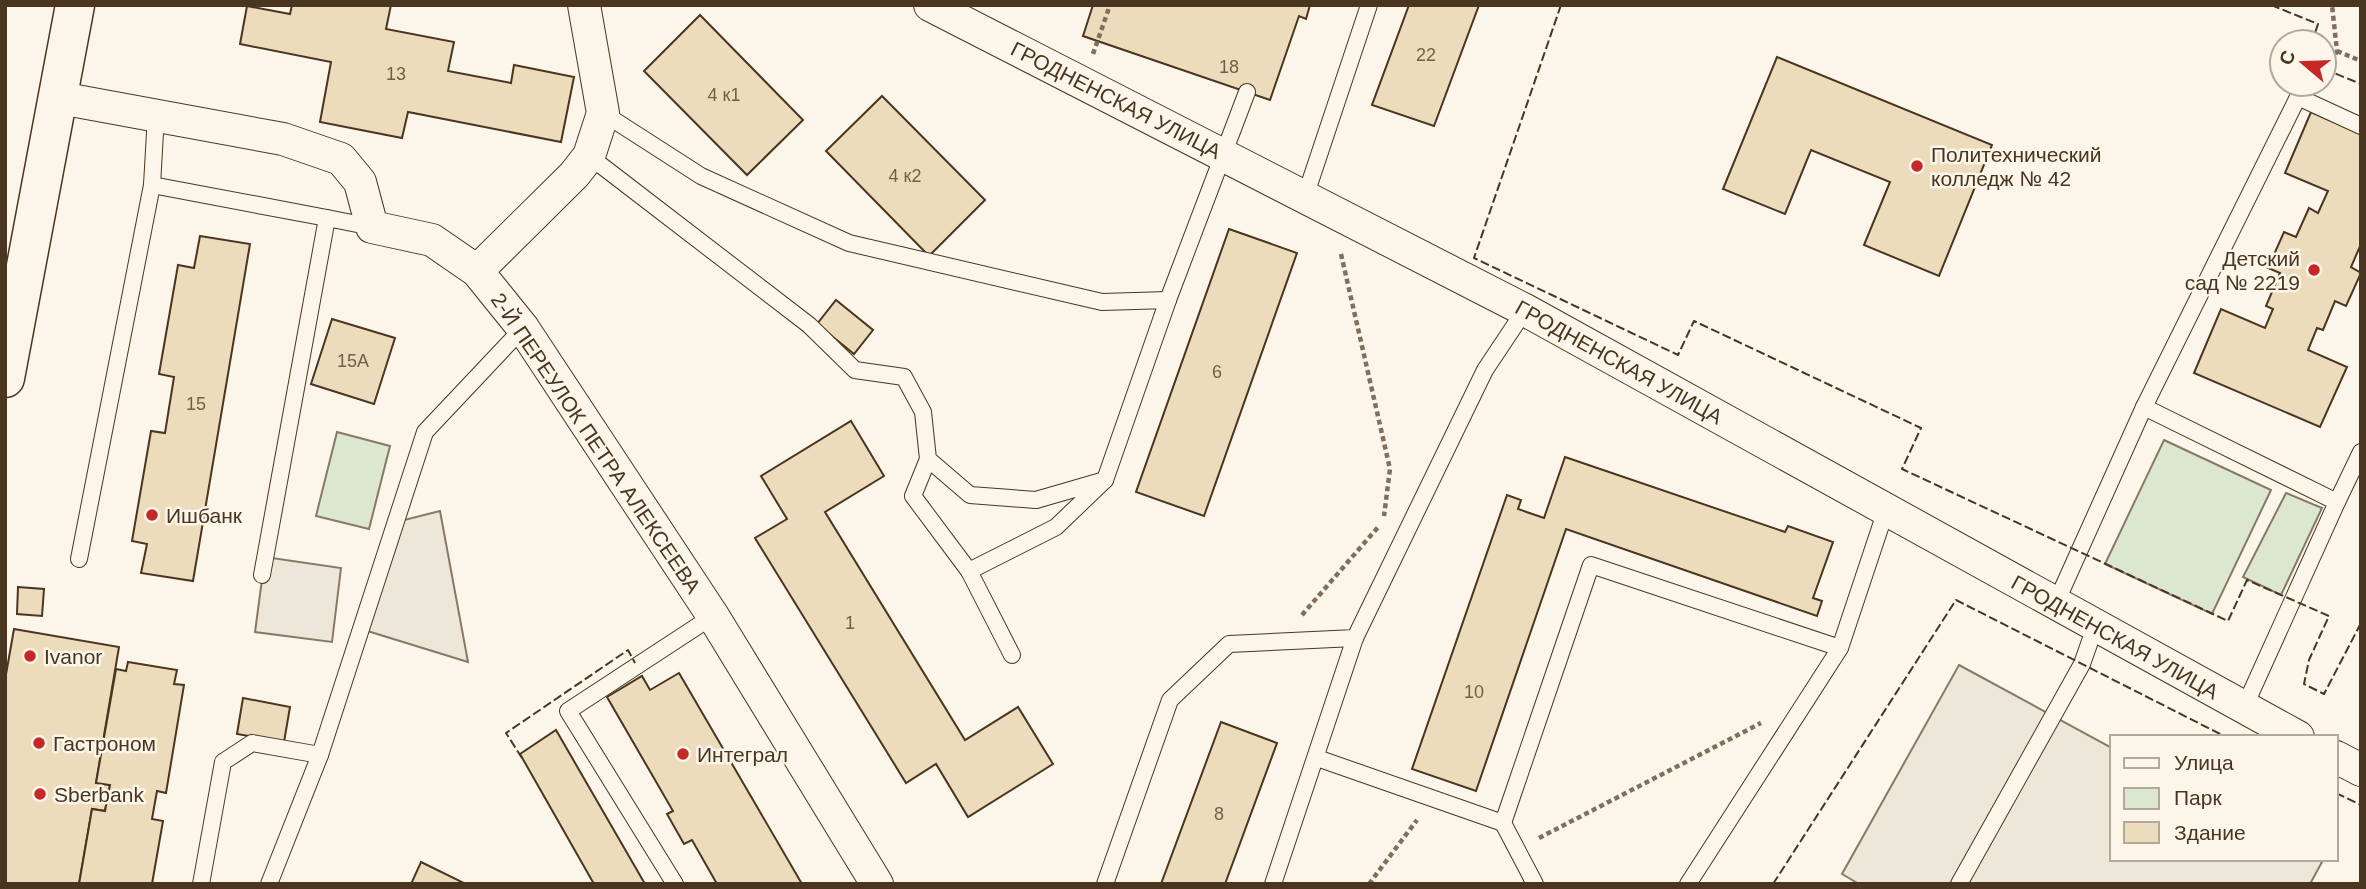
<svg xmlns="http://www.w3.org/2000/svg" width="2366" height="889" viewBox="0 0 2366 889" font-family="Helvetica,sans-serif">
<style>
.green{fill:#dce7d0;stroke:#887966;stroke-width:2}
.parking{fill:#ede7d9;stroke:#887966;stroke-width:2}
.building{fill:#ecdcbc;stroke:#4a3520;stroke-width:2}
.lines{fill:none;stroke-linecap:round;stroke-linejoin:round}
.lane-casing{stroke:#4a3520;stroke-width:18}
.street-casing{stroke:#4a3520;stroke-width:34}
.secondary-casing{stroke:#4a3520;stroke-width:41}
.path{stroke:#7f6f5c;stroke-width:4.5;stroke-dasharray:5 3.5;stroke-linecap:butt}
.lane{stroke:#fbf6e9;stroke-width:16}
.street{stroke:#fbf6e9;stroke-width:32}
.secondary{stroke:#fbf6e9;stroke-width:38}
.fence{stroke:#4a3520;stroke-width:2;stroke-dasharray:9 3.5;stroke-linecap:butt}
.poi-dot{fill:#c62828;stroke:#fbf6e9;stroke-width:2.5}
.labels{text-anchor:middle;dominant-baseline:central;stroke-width:5;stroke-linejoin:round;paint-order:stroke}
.number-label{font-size:18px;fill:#725f47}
.street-label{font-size:21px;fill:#4a3520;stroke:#fbf6e9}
.poi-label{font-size:21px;fill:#4a3520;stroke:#fbf6e9;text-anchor:start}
</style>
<rect width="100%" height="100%" fill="#fbf6e9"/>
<g class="green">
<polygon points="337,432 390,446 369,529 316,516"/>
<polygon points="2164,440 2271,490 2212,614 2105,564"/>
<polygon points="2286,493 2322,508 2281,595 2243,577"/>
</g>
<g class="parking">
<polygon points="440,511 468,662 361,629 396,522"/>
<polygon points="265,557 341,568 332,642 255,632"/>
<polygon points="1959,665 2112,748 2112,859 2316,859 2322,862 2310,884 1859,884 1842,874"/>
</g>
<g class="building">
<polygon points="292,5 391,5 386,29 454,42 448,71 511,83 514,65 574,77 561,142 408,112 402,138 320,122 331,62 240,44 247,6 290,14"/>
<polygon points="1093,5 1310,5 1306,19 1299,16 1270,100 1083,36"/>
<polygon points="1409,5 1479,5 1434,126 1372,105"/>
<polygon points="700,15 803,120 747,175 644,71"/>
<polygon points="1777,57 1992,145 1939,276 1864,245 1890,182 1811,150 1785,214 1723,189"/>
<polygon points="882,96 985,200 929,256 826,151"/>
<polygon points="2311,112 2361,134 2361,244 2351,267 2361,273 2346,306 2335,301 2323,330 2317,328 2308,350 2347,367 2320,427 2194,373 2221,309 2265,328 2273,309 2266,306 2280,273 2268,268 2284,232 2296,237 2309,208 2318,213 2328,191 2285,173"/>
<polygon points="1229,229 1297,253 1204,516 1136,492"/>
<polygon points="200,236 250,244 193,581 141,573 147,544 132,541 151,431 165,433 174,377 159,374 178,265 194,268"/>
<polygon points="836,300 873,330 854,354 817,324"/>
<polygon points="332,319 395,338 374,404 311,384"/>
<polygon points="851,421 884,476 825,512 965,740 1018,707 1053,764 968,817 936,764 906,783 755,538 787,519 761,476"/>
<polygon points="1565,457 1785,532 1788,526 1833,542 1813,598 1822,601 1817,616 1566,529 1476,791 1412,769 1507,495 1521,500 1518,509 1544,518"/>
<polygon points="18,587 44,589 42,616 17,614"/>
<polygon points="14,629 119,647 96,783 110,785 105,811 92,809 79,884 5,884 5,680"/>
<polygon points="128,662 177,670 174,684 184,685 166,793 157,791 152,819 163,821 152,884 79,884 92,809 105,811 110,785 96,783 116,669 126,671"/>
<polygon points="679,673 802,884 717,884 692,840 684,844 667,814 673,811 607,697 642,676 650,690"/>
<polygon points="243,698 290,707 284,742 237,734"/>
<polygon points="1221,722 1277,743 1225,884 1161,884"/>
<polygon points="556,730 645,884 594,884 520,754"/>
<polygon points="421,862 464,883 464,884 411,884"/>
</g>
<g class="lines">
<g class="lane-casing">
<g id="lane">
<polyline points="603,113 701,176 849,243 1102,302 1168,300 1105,480"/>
<polyline points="589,156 809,325 855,370 904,377 923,412 928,459 970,495 1036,500 1105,480 1056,527 969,571 913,496 928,459"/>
<polyline points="152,185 327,218"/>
<polyline points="1305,197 1369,5"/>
<polyline points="1168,300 1247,92"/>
<polyline points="2144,407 2337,502 2244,708"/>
<polyline points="2337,502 2361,452"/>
<polyline points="79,559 152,185 156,115"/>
<polyline points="969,571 1012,655"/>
<polyline points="262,575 327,218 372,227"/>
<polyline points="2055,605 2144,407 2298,97 2361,126"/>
<polyline points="1317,758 1503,823 1591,565 1840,648 1886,510"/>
<polyline points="1503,823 1535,884"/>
<polyline points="201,884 223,762 252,743 320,755 425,432 523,328"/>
<polyline points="269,884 320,755"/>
<polyline points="675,884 568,711 713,616"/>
<polyline points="1105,884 1170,700 1229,644 1355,638 1485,370 1525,310"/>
<polyline points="1273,884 1355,638"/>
<polyline points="1688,884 1840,648"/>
<polyline points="1959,884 2082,664 2095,627"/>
</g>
</g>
<g class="street-casing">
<g id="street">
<polyline points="930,5 1525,310 2298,737"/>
<polyline points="60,98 283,139 341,159 360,182 372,227 432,240 477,271 523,328 713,616 877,884"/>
<polyline points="477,271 574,175 589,156 603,113 584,5"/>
<polyline points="2336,757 2361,770"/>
</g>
</g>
<g class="secondary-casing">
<polyline id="secondary" points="5,378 75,5"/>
</g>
<g class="path">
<polyline points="2337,51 2361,61"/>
<polyline points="1093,54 1110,5"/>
<polyline points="2324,77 2337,51 2332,5"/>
<polyline points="1341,254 1390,469 1384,516"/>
<polyline points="1302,615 1379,526"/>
<polyline points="1539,838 1761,723"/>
<polyline points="1369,884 1417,820"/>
</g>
<use href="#lane" class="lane"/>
<use href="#street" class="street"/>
<use href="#secondary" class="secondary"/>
<g class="fence">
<polyline points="1561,5 1474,258 1678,355 1694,321 1921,428 1902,469 2228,621 2247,580 2329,616 2309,660 2304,684 2324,694 2361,623"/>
<polyline points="2271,5 2318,24 2312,42"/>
<polyline points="2324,69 2361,84"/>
<polyline points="522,758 506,733 628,650 635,663"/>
<polyline points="2336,793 2361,805"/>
<polyline points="1773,884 1956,600 2226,737"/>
</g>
</g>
<g class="poi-dot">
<circle cx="1917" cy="166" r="7"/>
<circle cx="2314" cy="270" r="7"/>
<circle cx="152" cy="515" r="7"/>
<circle cx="30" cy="656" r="7"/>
<circle cx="39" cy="743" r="7"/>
<circle cx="683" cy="754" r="7"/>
<circle cx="40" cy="794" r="7"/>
</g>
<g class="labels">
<g class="number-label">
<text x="1426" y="55">22</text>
<text x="1229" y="67">18</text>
<text x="396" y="74">13</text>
<text x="724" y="95">4 к1</text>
<text x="905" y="176">4 к2</text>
<text x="353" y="361">15А</text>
<text x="1217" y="372">6</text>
<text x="196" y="404">15</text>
<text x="850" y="623">1</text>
<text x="1474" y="692">10</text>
<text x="1219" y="814">8</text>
</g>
<g class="street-label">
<text transform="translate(1116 100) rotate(27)">ГРОДНЕНСКАЯ УЛИЦА</text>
<text transform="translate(1619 362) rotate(29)">ГРОДНЕНСКАЯ УЛИЦА</text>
<text transform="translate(596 443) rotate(56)">2-Й ПЕРЕУЛОК ПЕТРА АЛЕКСЕЕВА</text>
<text transform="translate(2115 637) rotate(29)">ГРОДНЕНСКАЯ УЛИЦА</text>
</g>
<g class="poi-label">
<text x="1931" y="154">Политехнический<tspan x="1931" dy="24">колледж № 42</tspan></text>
<text x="2300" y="258" text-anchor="end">Детский<tspan x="2300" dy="24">сад № 2219</tspan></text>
<text x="166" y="515">Ишбанк</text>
<text x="44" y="656">Ivanor</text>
<text x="53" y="743">Гастроном</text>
<text x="697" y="754">Интеграл</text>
<text x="54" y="794">Sberbank</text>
</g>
</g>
<rect width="2366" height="889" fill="none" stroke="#4a3520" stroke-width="14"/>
<rect x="2110" y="735" width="228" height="126" fill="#fbf6e9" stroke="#b4a999" stroke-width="2"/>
<rect x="2124" y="758" width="35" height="10" fill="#fbf6e9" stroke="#b4a999" stroke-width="2"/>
<text x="2174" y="770" font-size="21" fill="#4a3520">Улица</text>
<rect x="2124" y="788" width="35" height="21" fill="#dce7d0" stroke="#b4a999" stroke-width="2"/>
<text x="2174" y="805" font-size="21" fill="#4a3520">Парк</text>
<rect x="2124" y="822" width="35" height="21" fill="#ecdcbc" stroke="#b4a999" stroke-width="2"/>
<text x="2174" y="840" font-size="21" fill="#4a3520">Здание</text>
<g transform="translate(2303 63) rotate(289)"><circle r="33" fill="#fbf6e9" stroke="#b4a999" stroke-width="2"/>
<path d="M0-5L12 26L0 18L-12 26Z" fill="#c62828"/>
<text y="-10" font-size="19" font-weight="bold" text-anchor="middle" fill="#4a3520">С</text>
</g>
</svg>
